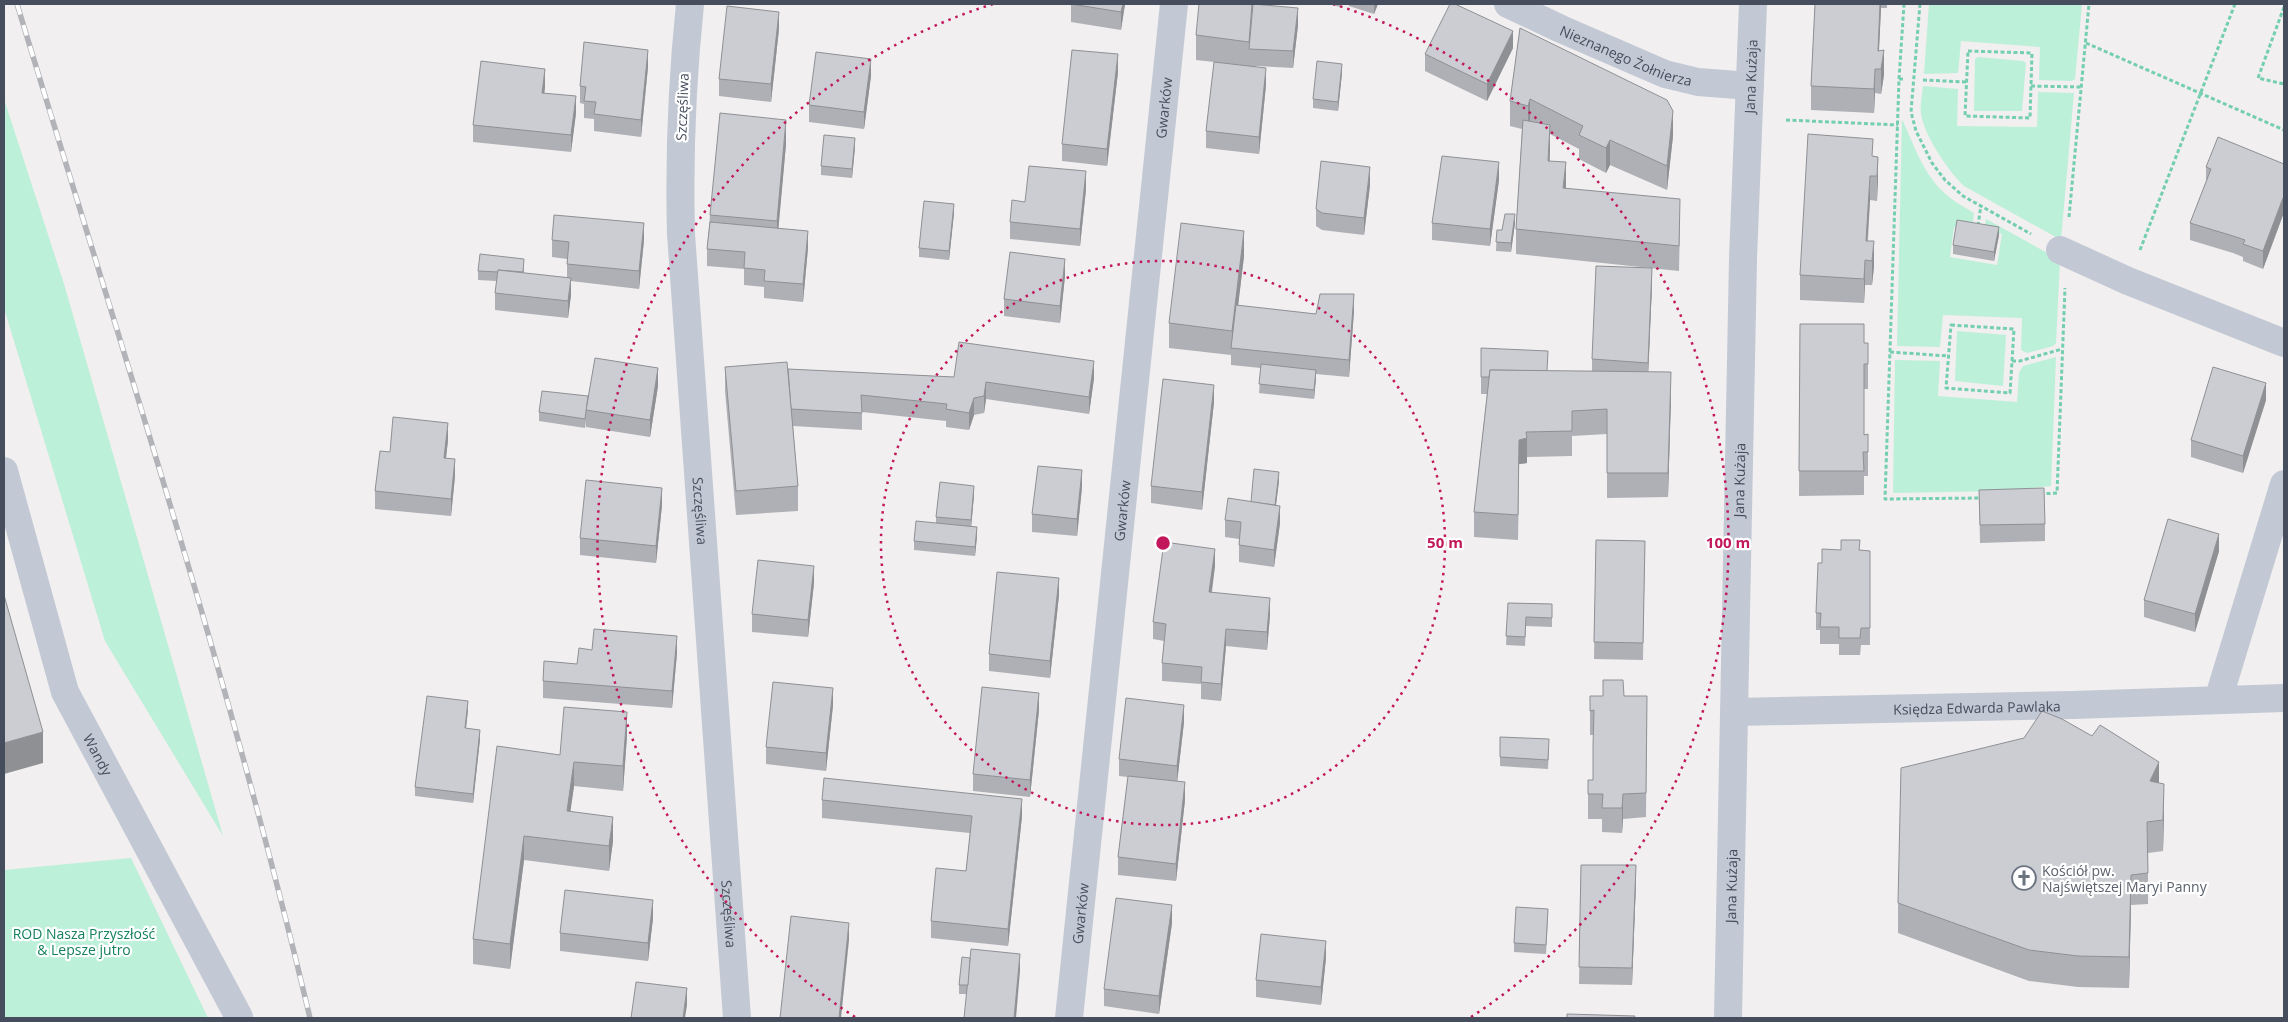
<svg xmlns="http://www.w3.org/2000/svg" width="2288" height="1022" viewBox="0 0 2288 1022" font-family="'Open Sans',sans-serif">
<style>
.green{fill:#bcf0d9}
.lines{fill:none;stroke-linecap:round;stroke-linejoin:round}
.path{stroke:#74ceb0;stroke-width:3;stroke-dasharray:4 2.5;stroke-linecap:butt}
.minor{stroke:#c2c8d4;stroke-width:28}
.rail-casing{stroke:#b1b3b9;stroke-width:5.5}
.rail{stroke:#fff;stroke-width:4;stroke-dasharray:11;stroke-linecap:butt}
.wall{fill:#afb0b5}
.shaded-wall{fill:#8e9094}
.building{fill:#cbcdd3;stroke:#8e9094}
.ring{fill:none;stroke:#c2185b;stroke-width:2.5;stroke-dasharray:2.5 5}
.labels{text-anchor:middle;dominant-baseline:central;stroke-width:4.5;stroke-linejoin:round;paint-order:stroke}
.street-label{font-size:14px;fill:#464e5d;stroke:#fff}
.worship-label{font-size:14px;fill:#5b616d;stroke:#fff;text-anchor:start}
.park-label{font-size:14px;fill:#15805c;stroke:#fff}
.centre{fill:#c2185b;stroke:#fff;stroke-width:2.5}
.ring-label{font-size:15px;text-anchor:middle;font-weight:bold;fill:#c2185b;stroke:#fff;stroke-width:4.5;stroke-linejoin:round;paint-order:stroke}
</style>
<rect width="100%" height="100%" fill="#f1efef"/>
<g class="green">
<polygon points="1929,4 2082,4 2075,79 2072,81 2039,80 2040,47 1961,41 1958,73 1924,74"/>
<polygon points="1978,57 2023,61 2026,63 2022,111 1974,111 1975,59"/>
<path d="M1923,86L1958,89L1957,126L2037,127L2038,92L2074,93L2061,240L1964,186C1949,172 1923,134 1921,113C1920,105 1922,95 1923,86Z"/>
<polygon points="4,99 64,284 223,836 105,641 4,308"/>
<path d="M1902,119C1914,145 1924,177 1948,196C1956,203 1966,208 1974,213L1972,229L1954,227L1950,257L1997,265L2002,234L1984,231L1986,219L2060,260L2056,343L2053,346L2027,353L2021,350L2022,318L1943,315L1940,347L1897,346Z"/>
<polygon points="1957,331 2006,335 2003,386 1955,381"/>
<polygon points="2056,357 2051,486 2004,491 1893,493 1895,360 1940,361 1938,396 2017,402 2019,373 2023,366"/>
<polygon points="131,858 208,1018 4,1018 4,870"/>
</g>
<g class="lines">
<g class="path">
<polyline points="1920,4 1911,112 1916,131 1932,163 1945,180 1963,196 2031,234"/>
<polyline points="2284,7 2258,78 2284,84"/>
<polyline points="2086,43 2284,130"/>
<polygon points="1968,51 2032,53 2030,118 1965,116"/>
<polyline points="1899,79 1904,4"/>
<polyline points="1903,79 1899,79 1885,499 1981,498"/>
<polyline points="1923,80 1966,82"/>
<polyline points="2031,86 2081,87"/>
<polyline points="1786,120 1898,125"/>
<polyline points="2069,217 2089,4"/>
<polyline points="1978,226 1981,205"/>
<polyline points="2140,250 2235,4"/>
<polygon points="1951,325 2014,329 2010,393 1946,388"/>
<polyline points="1890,352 1948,356"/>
<polyline points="2012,361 2020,361 2062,349"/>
<polyline points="2040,494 2057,493 2065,288"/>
</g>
<g class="minor">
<path id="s1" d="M690,4C682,81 679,157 681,234L737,1018"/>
<path id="s2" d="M1508,4L1561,29L1665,74L1698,82L1750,86"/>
<polyline points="2060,250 2128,281 2284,343"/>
<path id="s3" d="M4,471L65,692L239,1017L237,1018"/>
<polyline points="2218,700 2284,484"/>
<path id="s4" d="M1736,712L2073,705L2284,698"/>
<path id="s5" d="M1069,1018L1174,4"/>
<path id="s6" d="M1728,1018L1743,259L1753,4"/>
</g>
<g class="rail-casing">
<path id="rail" d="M17,4C119,340 229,676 310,1018"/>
</g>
<use href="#rail" class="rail"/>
</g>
<g class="wall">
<polygon points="1071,4 1125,4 1121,30 1071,22"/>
<polygon points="1255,4 1298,25 1293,68 1256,66 1266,85 1259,154 1206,148 1206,131 1214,62 1196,60 1196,35"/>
<polygon points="1329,4 1341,4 1340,7"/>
<polygon points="1349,4 1378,4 1374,14 1349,6"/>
<polygon points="1815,4 1887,4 1887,8 1881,8 1879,51 1884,75 1881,94 1875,93 1874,113 1811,110 1811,86"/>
<polygon points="1520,28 1673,136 1667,190 1610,165 1606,173 1579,159 1579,149 1550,134 1550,161 1565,189 1680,224 1679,271 1516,254 1516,229 1522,129 1510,126 1510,101"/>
<polygon points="779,29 771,102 719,96 719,79"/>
<polygon points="1513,48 1487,101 1425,71 1425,54"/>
<polygon points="648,67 641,137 594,131 594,119 584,118 584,104 580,103 580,86"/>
<polygon points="1118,72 1107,166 1062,161 1062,144"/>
<polygon points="1342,73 1338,111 1313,108 1313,99"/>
<polygon points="871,76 864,129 809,122 809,105"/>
<polygon points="545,87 544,94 576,113 571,152 473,142 473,125"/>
<polygon points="786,144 778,228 808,248 803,302 764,298 764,287 744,285 744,269 707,266 707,249 710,215"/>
<polygon points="855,147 852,178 821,175 821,166"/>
<polygon points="1873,156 1878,157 1877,201 1870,200 1868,241 1874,266 1872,285 1865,285 1864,303 1800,300 1800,275"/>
<polygon points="2284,164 2284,215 2283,215 2263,269 2243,261 2243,257 2233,253 2190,240 2190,223 2206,183 2206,167"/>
<polygon points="1499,180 1490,246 1432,240 1432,223"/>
<polygon points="1370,185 1364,235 1322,230 1316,226 1316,209"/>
<polygon points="1086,189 1080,246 1010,239 1010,222 1025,202"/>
<polygon points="954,213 949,260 919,257 919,248"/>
<polygon points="1515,223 1511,252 1496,251 1497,230 1502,230"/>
<polygon points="1999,235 1994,261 1953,254 1953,245"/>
<polygon points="552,240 644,240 639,289 571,281 571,295 568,318 495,310 495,293 497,281 478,280 478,271 524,268 524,273 567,278 567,259 552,257"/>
<polygon points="1244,256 1238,306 1316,314 1354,311 1349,377 1316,374 1314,399 1259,393 1261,368 1231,365 1231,355 1169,348 1169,323"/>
<polygon points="1065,276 1060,323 1004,316 1004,299"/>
<polygon points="1652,285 1648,372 1671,397 1668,497 1607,498 1607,434 1572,436 1572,456 1527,457 1527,463 1519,464 1518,540 1474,537 1474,512 1487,394 1481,394 1481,348 1548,371 1592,371 1592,359"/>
<polygon points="1800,324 1864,343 1868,343 1868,389 1864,389 1864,435 1868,434 1868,476 1864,476 1864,495 1799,496"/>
<polygon points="725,367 954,377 1094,378 1089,414 986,399 984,413 974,415 969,430 946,427 946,421 862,412 862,430 793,426 798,486 798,511 736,515 725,391"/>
<polygon points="658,386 650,437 586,427 586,421 585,428 539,421 539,412 588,396"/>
<polygon points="2266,400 2243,473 2191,457 2191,440"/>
<polygon points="1214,402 1202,510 1151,503 1151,486"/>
<polygon points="448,440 446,458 455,476 451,516 375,509 375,491 390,452"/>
<polygon points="1279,481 1276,505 1280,523 1274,567 1239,562 1239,539 1225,537 1225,520"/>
<polygon points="1082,487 1077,536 1032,532 1032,514"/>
<polygon points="1979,490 2045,524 2045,541 1980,543"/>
<polygon points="974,495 971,526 977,536 975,556 914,550 914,541 936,523 936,517"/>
<polygon points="662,505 656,563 580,555 580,538"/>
<polygon points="1596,540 1645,541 1643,660 1594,659"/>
<polygon points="1860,550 1870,551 1870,645 1861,645 1860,655 1839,655 1839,644 1820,644 1820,630 1816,630 1816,613 1822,563"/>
<polygon points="2219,551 2195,632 2144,617 2144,600"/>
<polygon points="1215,566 1212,592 1270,615 1267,650 1226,646 1221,701 1201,699 1201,684 1162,681 1162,663 1164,641 1153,639 1153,622"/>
<polygon points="814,583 808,637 752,632 752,614"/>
<polygon points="1059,595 1050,678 989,671 989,654"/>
<polygon points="1508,603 1552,604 1552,627 1526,626 1525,646 1506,645"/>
<polygon points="592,650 677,653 672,708 543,698 543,681 577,664"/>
<polygon points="1590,696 1647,696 1646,817 1623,819 1622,833 1602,832 1602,819 1588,819 1588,780 1593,780 1594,735 1590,735"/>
<polygon points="833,705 826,771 766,764 766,747"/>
<polygon points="468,710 466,728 480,739 473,803 415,796 415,787"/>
<polygon points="1039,710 1030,797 973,791 973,774"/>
<polygon points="1184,722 1177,782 1185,800 1176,881 1118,875 1118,857 1128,777 1119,776 1119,759"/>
<polygon points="627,736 623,791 574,786 570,812 613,841 609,871 524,860 510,969 473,964 473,939 560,755"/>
<polygon points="1500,737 1549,748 1548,769 1500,766"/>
<polygon points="2159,783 2164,815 2163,851 2148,853 2148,904 2131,905 2129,988 2078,987 2029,981 1898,933 1898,903"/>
<polygon points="822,800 1022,816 1008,946 931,938 931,921 966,871 970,833 822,818"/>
<polygon points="1581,865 1636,882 1632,985 1579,984"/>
<polygon points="1548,917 1546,954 1514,952 1514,943"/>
<polygon points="653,918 648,961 560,951 560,933"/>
<polygon points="1172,923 1159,1014 1104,1006 1104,989"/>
<polygon points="970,958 1020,971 967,994 959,994 959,985"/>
<polygon points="1326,958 1321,1005 1256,997 1256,980"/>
</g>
<g class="shaded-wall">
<polygon points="1123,4 1125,4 1121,30 1121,12"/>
<polygon points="1374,4 1378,4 1374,14"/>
<polygon points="1880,4 1881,4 1881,8 1878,69 1878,51"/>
<polygon points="1298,8 1298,25 1293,68 1293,51"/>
<polygon points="779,12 779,29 771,102 771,84"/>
<polygon points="1513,31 1513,48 1487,101 1487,84"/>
<polygon points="648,50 648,67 641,137 641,120"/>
<polygon points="1884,50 1884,75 1881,94 1881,69"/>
<polygon points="1118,54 1118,72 1107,166 1107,149"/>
<polygon points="871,59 871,76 864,129 864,112"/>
<polygon points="1342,64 1342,73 1338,111 1338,102"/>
<polygon points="1266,68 1266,85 1259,154 1259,137"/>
<polygon points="545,69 545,87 542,111 542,93"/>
<polygon points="1875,69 1875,93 1874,113 1874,89"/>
<polygon points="576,96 576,113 571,152 571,135"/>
<polygon points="1530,99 1530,123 1528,130 1528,106"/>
<polygon points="1673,111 1673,136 1667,190 1667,166"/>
<polygon points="786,120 786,144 777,245 777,221"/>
<polygon points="1550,125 1550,150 1548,186 1548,161"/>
<polygon points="855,138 855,147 852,178 852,169"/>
<polygon points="1610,140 1610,165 1606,173 1606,148"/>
<polygon points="1878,157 1878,181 1877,201 1877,176"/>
<polygon points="1499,162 1499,180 1490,246 1490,229"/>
<polygon points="1566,162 1566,187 1563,213 1563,188"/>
<polygon points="1370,167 1370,185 1364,235 1364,218"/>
<polygon points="1086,171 1086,189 1080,246 1080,229"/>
<polygon points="1870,176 1870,200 1866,260 1866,241"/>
<polygon points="2283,198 2283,215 2263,269 2263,251"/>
<polygon points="954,204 954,213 949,260 949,251"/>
<polygon points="1515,214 1515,223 1511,252 1511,243"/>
<polygon points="644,223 644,240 639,289 639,271"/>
<polygon points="1999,227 1999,235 1994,261 1994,252"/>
<polygon points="808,231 808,248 803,302 803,284"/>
<polygon points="1244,231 1244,256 1233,348 1232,348 1232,331"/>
<polygon points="1874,241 1874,266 1872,285 1872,261"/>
<polygon points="1065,259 1065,276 1060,323 1060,306"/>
<polygon points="1865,260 1865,285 1864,303 1864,279"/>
<polygon points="1652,268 1652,285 1648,380 1648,363"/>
<polygon points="571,278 571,295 568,318 568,301"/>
<polygon points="1354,294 1354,311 1349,377 1349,360"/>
<polygon points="1094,361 1094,378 1089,414 1089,397"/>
<polygon points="658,368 658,386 650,437 650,420"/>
<polygon points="1316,370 1316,379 1314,399 1314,390"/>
<polygon points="1671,372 1671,397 1668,497 1668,473"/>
<polygon points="986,382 986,399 984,413 984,396"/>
<polygon points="2266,383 2266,400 2243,473 2243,456"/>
<polygon points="1214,385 1214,402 1202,510 1202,492"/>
<polygon points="974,398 974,415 969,430 969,413"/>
<polygon points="448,423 448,440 444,475 444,458"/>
<polygon points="1527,438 1527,463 1519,464 1518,540 1519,440"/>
<polygon points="455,459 455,476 451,516 451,499"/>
<polygon points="1082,470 1082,487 1077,536 1077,519"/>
<polygon points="1279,472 1279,481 1274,521 1274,512"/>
<polygon points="974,486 974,495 971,529 971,520"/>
<polygon points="662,488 662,505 656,563 656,546"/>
<polygon points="1280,506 1280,523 1274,567 1274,550"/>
<polygon points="977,527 977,536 975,556 975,547"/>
<polygon points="2219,534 2219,551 2195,632 2195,614"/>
<polygon points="1215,549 1215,566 1209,609 1209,592"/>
<polygon points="814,566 814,583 808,637 808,620"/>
<polygon points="1059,578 1059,595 1050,678 1050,661"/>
<polygon points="1270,598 1270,615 1267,650 1267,632"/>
<polygon points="1226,629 1226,646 1221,701 1221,684"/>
<polygon points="677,636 677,653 672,708 672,691"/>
<polygon points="833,688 833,705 826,771 826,753"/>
<polygon points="1039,693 1039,710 1030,797 1030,780"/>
<polygon points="468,701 468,710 465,737 465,728"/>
<polygon points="1184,705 1184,722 1177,783 1177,766"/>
<polygon points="627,712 627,736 623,791 623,766"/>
<polygon points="480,730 480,739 473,803 473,794"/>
<polygon points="43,732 43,763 4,774 4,743"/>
<polygon points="574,762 574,786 567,836 567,811"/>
<polygon points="2159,762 2159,793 2150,781"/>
<polygon points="1185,782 1185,800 1176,881 1176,864"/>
<polygon points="2164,784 2164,815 2163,851 2163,820"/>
<polygon points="1623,794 1623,819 1622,833 1622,808"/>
<polygon points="1022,799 1022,816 1008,946 1008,929"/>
<polygon points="613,817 613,841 609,871 609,846"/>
<polygon points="524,836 524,860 510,969 510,944"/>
<polygon points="1636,865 1636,882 1632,985 1632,968"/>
<polygon points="2131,875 2131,905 2129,988 2129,957"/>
<polygon points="653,900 653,918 648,961 648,943"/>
<polygon points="1172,905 1172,923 1159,1014 1159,996"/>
<polygon points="849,923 849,940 841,1018 839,1018"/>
<polygon points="1326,941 1326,958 1321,1005 1321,987"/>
<polygon points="1020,954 1020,971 1016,1018 1014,1018"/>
<polygon points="687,988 687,1005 685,1018 683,1018"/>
</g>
<g class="building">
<polygon points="1071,4 1123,4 1121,12"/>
<polygon points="1199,4 1252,4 1249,42 1196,35"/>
<polygon points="1253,4 1298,8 1293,51 1249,49"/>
<polygon points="1450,4 1455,4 1513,31 1487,84 1425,54"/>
<polygon points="1815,4 1880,4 1878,51 1884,50 1881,69 1875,69 1874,89 1811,86"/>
<polygon points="727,6 779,12 771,84 719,79"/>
<polygon points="1520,28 1667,100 1673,111 1667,166 1610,140 1606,148 1579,135 1583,126 1530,99 1528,106 1510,101"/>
<polygon points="584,42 648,50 641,120 594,114 596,102 584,101 586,87 580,86"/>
<polygon points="1072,50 1118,54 1107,149 1062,144"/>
<polygon points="816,52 871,59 864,112 809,105"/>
<polygon points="481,61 545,69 542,93 576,96 571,135 473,125"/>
<polygon points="1317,61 1342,64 1338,102 1313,99"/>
<polygon points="1214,62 1266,68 1259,137 1206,131"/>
<polygon points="720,113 786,120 777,221 710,215"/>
<polygon points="1523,120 1550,125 1548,161 1566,162 1563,188 1680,199 1679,246 1516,229"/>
<polygon points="1808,134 1873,139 1872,156 1878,157 1877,176 1870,176 1866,241 1874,241 1872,261 1865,260 1864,279 1800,275"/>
<polygon points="824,135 855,138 852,169 821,166"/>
<polygon points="2218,137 2284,164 2284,198 2283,198 2263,251 2243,244 2245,240 2233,236 2190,223 2211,169 2206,167"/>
<polygon points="1442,156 1499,162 1490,229 1432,223"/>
<polygon points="1321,161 1370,167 1364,218 1322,213 1316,209"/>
<polygon points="1029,166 1086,171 1080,229 1010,222 1012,200 1025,202"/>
<polygon points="924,201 954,204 949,251 919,248"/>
<polygon points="1505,214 1515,214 1511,243 1496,242 1497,230 1502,230"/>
<polygon points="554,215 644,223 639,271 567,264 569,242 552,240"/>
<polygon points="1957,220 1999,227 1994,252 1953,245"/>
<polygon points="710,222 808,231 803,284 764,281 765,270 744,268 745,252 707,249"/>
<polygon points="1181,223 1244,231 1232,331 1169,323"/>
<polygon points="1010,252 1065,259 1060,306 1004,299"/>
<polygon points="480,254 524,259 523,272 498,270 498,272 478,271"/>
<polygon points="1596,266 1652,268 1648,363 1592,359"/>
<polygon points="498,270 571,278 568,301 495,293"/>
<polygon points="1320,294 1354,294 1349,360 1231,348 1236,305 1316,314"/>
<polygon points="1800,324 1864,324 1864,343 1868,343 1868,364 1864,364 1864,435 1868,434 1868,452 1863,452 1864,471 1799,471"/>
<polygon points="959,342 1094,361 1089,397 986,382 984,396 974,398 969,413 946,409 947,404 861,395 862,413 791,409 788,369 954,377"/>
<polygon points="1481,348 1548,351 1547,371 1490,370 1489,377 1481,377"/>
<polygon points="595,358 658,368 650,420 586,410"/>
<polygon points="787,362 798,486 736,491 725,367"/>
<polygon points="1261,364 1316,370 1314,390 1259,384"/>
<polygon points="2213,367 2266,383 2243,456 2191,440"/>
<polygon points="1490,370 1671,372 1668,473 1607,473 1607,409 1572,411 1572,431 1526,432 1527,438 1519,440 1518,515 1474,512"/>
<polygon points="1163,379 1214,385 1202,492 1151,486"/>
<polygon points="542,391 588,396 585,419 539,412"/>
<polygon points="393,417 448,423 444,458 455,459 451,499 375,491 380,451 390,452"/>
<polygon points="1038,466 1082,470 1077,519 1032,514"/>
<polygon points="1254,469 1279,472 1275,505 1251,502"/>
<polygon points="586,480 662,488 656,546 580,538"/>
<polygon points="940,482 974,486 971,520 936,517"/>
<polygon points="2044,488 2045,524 1980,525 1979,490"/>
<polygon points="1228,498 1280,506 1274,550 1239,545 1241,522 1225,520"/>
<polygon points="2168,519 2219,534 2195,614 2144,600"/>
<polygon points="916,521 977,527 975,547 914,541"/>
<polygon points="1596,540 1645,541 1643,643 1594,642"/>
<polygon points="1841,540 1860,540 1859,550 1870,551 1870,628 1861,628 1860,638 1839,638 1839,627 1820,627 1821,613 1816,613 1818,563 1822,563 1822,549 1841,550"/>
<polygon points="1164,542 1215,549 1209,592 1270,598 1267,632 1226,629 1221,684 1201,682 1202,667 1162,663 1166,624 1153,622"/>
<polygon points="758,560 814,566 808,620 752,614"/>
<polygon points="997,572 1059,578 1050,661 989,654"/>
<polygon points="4,595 43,732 4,743"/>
<polygon points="1508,603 1552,604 1552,618 1526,617 1525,637 1506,636"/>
<polygon points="594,629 677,636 672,691 543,681 544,661 577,664 579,648 592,650"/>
<polygon points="1603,680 1623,680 1624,696 1647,696 1646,793 1623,794 1622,808 1602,808 1603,794 1588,794 1588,780 1593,780 1593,746 1594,710 1590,711 1590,696 1603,696"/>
<polygon points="773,682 833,688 826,753 766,747"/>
<polygon points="982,687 1039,693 1030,780 973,774"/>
<polygon points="427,696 468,701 465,728 480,730 473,794 415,787"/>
<polygon points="1126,698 1184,705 1177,766 1119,759"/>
<polygon points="564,707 627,712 623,766 574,762 567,811 613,817 609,846 524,836 510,944 473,939 497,746 560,755"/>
<polygon points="2042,711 2062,719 2092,736 2100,725 2159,762 2150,781 2164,784 2163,820 2147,822 2148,873 2131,875 2129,957 2078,956 2029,950 1898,903 1901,768 2024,738"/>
<polygon points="1500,737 1549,739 1548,760 1500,757"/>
<polygon points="1128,776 1185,782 1176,864 1118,857"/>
<polygon points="824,778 1022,799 1008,929 931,921 936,868 966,871 972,816 822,800"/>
<polygon points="1581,865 1636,865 1632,968 1579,967"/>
<polygon points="565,890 653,900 648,943 560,933"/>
<polygon points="1116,898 1172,905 1159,996 1104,989"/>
<polygon points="1516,907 1548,909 1546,945 1514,943"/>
<polygon points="791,916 849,923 839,1018 780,1018"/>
<polygon points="1261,934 1326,941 1321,987 1256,980"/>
<polygon points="971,949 1020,954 1014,1018 964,1018"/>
<polygon points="962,957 970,958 968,985 959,985"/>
<polygon points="636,982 687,988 683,1018 631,1018"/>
<polygon points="1567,1014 1635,1016 1634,1018 1567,1018"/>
</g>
<g class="ring">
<circle cx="1163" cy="543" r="282"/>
<path d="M855 1017A565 565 0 0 1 993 4M1333 4A565 565 0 0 1 1471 1017"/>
</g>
<defs>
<g id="church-ring" transform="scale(1.25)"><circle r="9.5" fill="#fff" stroke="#6b7280" stroke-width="1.5"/><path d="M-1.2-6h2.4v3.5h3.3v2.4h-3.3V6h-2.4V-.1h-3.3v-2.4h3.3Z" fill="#6b7280"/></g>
</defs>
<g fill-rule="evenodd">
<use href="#church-ring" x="2024" y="878"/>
</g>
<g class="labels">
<g class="street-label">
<text stroke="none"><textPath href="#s2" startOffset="129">Nieznanego Żołnierza</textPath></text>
<text stroke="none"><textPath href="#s6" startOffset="942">Jana Kużaja</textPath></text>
<text transform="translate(682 107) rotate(-88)">Szczęśliwa</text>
<text stroke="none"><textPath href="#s5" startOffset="915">Gwarków</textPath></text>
<text stroke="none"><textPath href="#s6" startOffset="538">Jana Kużaja</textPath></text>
<text stroke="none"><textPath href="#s1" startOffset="508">Szczęśliwa</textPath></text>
<text stroke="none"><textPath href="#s5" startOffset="510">Gwarków</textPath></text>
<text stroke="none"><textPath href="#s4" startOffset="241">Księdza Edwarda Pawlaka</textPath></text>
<text stroke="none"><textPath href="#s3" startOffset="300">Wandy</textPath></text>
<text stroke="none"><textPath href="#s6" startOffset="132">Jana Kużaja</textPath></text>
<text stroke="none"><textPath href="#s5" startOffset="105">Gwarków</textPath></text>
<text stroke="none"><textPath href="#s1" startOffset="912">Szczęśliwa</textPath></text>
</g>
<g class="worship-label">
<text x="2042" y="870">Kościół pw.<tspan x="2042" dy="16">Najświętszej Maryi Panny</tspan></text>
</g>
<g class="park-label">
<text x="84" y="933">ROD Nasza Przyszłość<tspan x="84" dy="16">&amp; Lepsze jutro</tspan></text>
</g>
</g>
<circle cx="1163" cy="543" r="8" class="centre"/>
<g class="ring-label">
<text x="1445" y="548">50 m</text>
<text x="1728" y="548">100 m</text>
</g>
<rect width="2288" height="1022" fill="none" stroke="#464e5d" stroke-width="10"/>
</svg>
